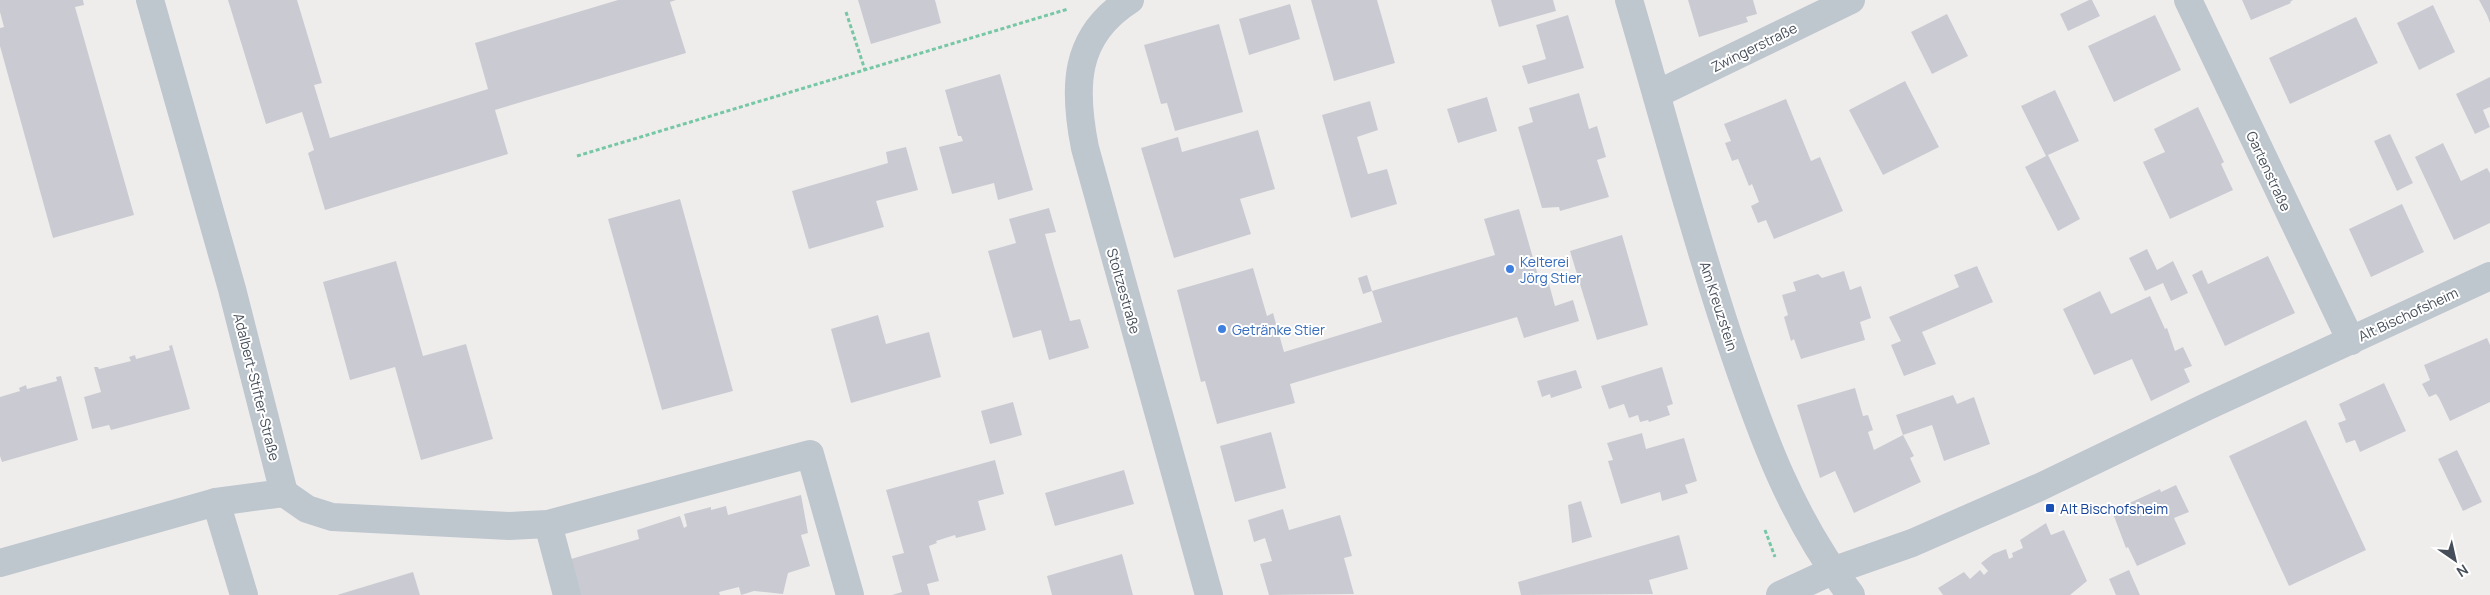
<svg xmlns="http://www.w3.org/2000/svg" width="2490" height="595" viewBox="0 0 2490 595" font-family="Manrope,sans-serif">
<style>
.building{fill:#cacbd2}
.lines{fill:none;stroke-linecap:round;stroke-linejoin:round}
.path{stroke:#76c7a6;stroke-width:3;stroke-dasharray:4 2.5;stroke-linecap:butt}
.minor{stroke:#bec6ce;stroke-width:28}
.shop-dot{fill:#3f7fe0;stroke:#fff;stroke-width:2}
.transit-dot{fill:#1a4fb4;stroke:#fff;stroke-width:2}
.labels{text-anchor:middle;dominant-baseline:central;stroke-width:4;stroke-linejoin:round;paint-order:stroke}
.street-label{font-size:14px;fill:#464e59;stroke:#fff}
.shop-label{font-size:14px;fill:#366cbe;stroke:#fff;text-anchor:start}
.transit-label{font-size:14px;fill:#164399;stroke:#fff;text-anchor:start}
</style>
<rect width="100%" height="100%" fill="#efedec"/>
<g class="building">
<polygon points="0,0 83,0 84,5 75,7 134,215 53,238 0,46 0,28 4,27 0,12"/>
<polygon points="228,0 297,0 322,83 314,85 330,138 488,89 475,43 618,0 676,0 670,2 686,53 495,110 508,154 325,210 308,153 314,150 302,112 266,124"/>
<polygon points="858,0 935,0 941,23 871,44"/>
<polygon points="1311,0 1377,0 1395,63 1334,81"/>
<polygon points="1491,0 1553,0 1556,11 1499,27"/>
<polygon points="1688,0 1753,0 1757,14 1746,17 1748,22 1699,37"/>
<polygon points="2089,0 2092,0 2100,16 2068,31 2060,14"/>
<polygon points="2242,0 2293,0 2290,2 2291,3 2251,20"/>
<polygon points="2479,0 2490,0 2490,23 2487,15"/>
<polygon points="1290,4 1300,39 1249,55 1239,19"/>
<polygon points="2433,5 2455,52 2419,70 2397,23"/>
<polygon points="1947,14 1968,56 1932,74 1911,32"/>
<polygon points="1568,15 1584,68 1528,84 1522,66 1546,59 1536,25"/>
<polygon points="2155,15 2181,70 2114,102 2088,46"/>
<polygon points="2356,17 2378,63 2290,104 2269,58"/>
<polygon points="1219,24 1243,112 1175,131 1167,103 1161,104 1144,45"/>
<polygon points="1000,74 1033,190 998,200 994,183 952,194 939,147 963,141 961,136 958,136 945,90"/>
<polygon points="2490,77 2490,107 2483,110 2490,127 2475,134 2456,94"/>
<polygon points="1905,81 1939,147 1883,175 1849,110"/>
<polygon points="2055,90 2079,141 2048,155 2080,219 2058,231 2025,167 2046,156 2021,106"/>
<polygon points="1579,93 1589,129 1597,126 1606,157 1597,160 1609,197 1560,211 1559,207 1542,208 1518,127 1533,122 1529,108"/>
<polygon points="1487,97 1497,131 1458,143 1447,109"/>
<polygon points="1786,99 1811,161 1820,157 1843,211 1774,239 1766,220 1758,223 1751,206 1759,202 1752,184 1749,186 1738,159 1732,161 1725,143 1731,141 1724,124"/>
<polygon points="1370,101 1378,130 1357,137 1368,174 1387,169 1397,204 1351,218 1322,115"/>
<polygon points="2198,107 2224,162 2221,164 2233,190 2170,219 2143,162 2165,152 2154,129"/>
<polygon points="1258,130 1275,189 1240,199 1251,234 1174,258 1141,148 1178,137 1182,152"/>
<polygon points="2390,134 2413,183 2397,191 2374,141"/>
<polygon points="2443,143 2461,181 2487,168 2490,173 2490,223 2454,240 2415,157"/>
<polygon points="906,147 918,190 876,201 884,227 809,249 792,191 888,163 886,152"/>
<polygon points="680,199 733,391 662,410 608,219"/>
<polygon points="2402,204 2424,252 2371,277 2349,229"/>
<polygon points="1049,208 1056,232 1045,234 1053,263 1070,321 1080,319 1089,348 1049,360 1041,330 1013,338 988,251 1016,243 1009,219"/>
<polygon points="1519,209 1541,286 1549,284 1555,306 1573,300 1579,321 1524,338 1517,317 1290,384 1295,403 1217,424 1205,381 1201,382 1177,290 1253,268 1267,316 1273,313 1284,352 1382,322 1372,291 1495,255 1484,219"/>
<polygon points="1622,235 1648,325 1597,340 1570,251"/>
<polygon points="2147,249 2157,270 2173,261 2188,293 2171,301 2163,283 2145,291 2129,258"/>
<polygon points="2268,256 2295,313 2225,346 2192,275 2202,270 2208,284"/>
<polygon points="396,261 423,356 466,344 493,439 421,460 395,367 350,380 323,282"/>
<polygon points="1977,266 1993,302 1922,332 1936,364 1904,376 1891,345 1901,341 1889,317 1959,287 1954,275"/>
<polygon points="1844,271 1850,290 1861,286 1871,318 1860,322 1865,340 1801,359 1794,339 1791,341 1784,317 1788,315 1782,295 1796,291 1793,282 1818,274 1822,278"/>
<polygon points="1367,275 1372,291 1363,294 1358,278"/>
<polygon points="2100,291 2111,314 2150,296 2165,329 2167,328 2175,351 2183,347 2192,366 2184,369 2190,382 2151,401 2132,359 2094,375 2063,309"/>
<polygon points="878,315 886,344 929,332 941,377 851,403 831,329"/>
<polygon points="2487,338 2490,345 2490,402 2450,421 2439,398 2436,394 2429,397 2422,384 2430,380 2424,365"/>
<polygon points="172,345 190,409 111,430 109,425 92,429 84,397 101,392 94,367 98,367 99,369 131,361 129,357 135,355 136,359 170,350 169,346"/>
<polygon points="1662,367 1673,404 1667,406 1670,415 1649,422 1648,420 1640,422 1638,415 1629,418 1624,404 1609,409 1601,386"/>
<polygon points="1576,370 1582,388 1551,398 1550,394 1542,397 1537,381"/>
<polygon points="61,376 78,440 2,462 0,456 0,397 20,391 19,388 26,385 27,389 57,381 56,377"/>
<polygon points="2384,383 2406,431 2360,452 2355,440 2346,443 2338,423 2346,420 2339,404"/>
<polygon points="1855,388 1863,416 1868,415 1873,430 1868,432 1874,450 1903,435 1914,456 1910,458 1921,482 1854,513 1835,471 1820,478 1797,405"/>
<polygon points="1953,395 1957,404 1974,397 1990,444 1944,461 1932,425 1903,435 1896,415"/>
<polygon points="1013,402 1022,435 990,444 981,411"/>
<polygon points="2306,420 2366,550 2289,586 2229,456"/>
<polygon points="1271,432 1286,488 1235,502 1220,446"/>
<polygon points="1642,433 1646,449 1684,438 1697,481 1685,485 1688,493 1662,501 1660,492 1621,504 1608,461 1613,460 1607,443"/>
<polygon points="2457,450 2482,502 2463,511 2438,459"/>
<polygon points="995,460 1004,494 978,501 986,530 956,538 955,535 936,541 937,543 929,546 939,581 927,584 930,595 892,595 902,592 892,556 904,553 886,490"/>
<polygon points="1124,470 1134,504 1055,526 1045,493"/>
<polygon points="2176,485 2189,512 2174,518 2186,544 2137,566 2128,547 2126,548 2112,511 2160,489 2161,492"/>
<polygon points="801,495 808,533 801,535 810,566 788,573 783,594 754,591 741,595 739,587 719,592 720,595 581,595 571,559 639,539 637,530 680,516 684,528 687,526 684,514 711,507 711,510 726,506 728,515"/>
<polygon points="1581,501 1592,537 1572,543 1568,505"/>
<polygon points="1283,509 1289,530 1340,515 1352,556 1344,558 1354,594 1269,595 1260,564 1272,561 1265,538 1254,542 1248,520"/>
<polygon points="2046,523 2051,535 2064,530 2087,581 2070,595 1943,595 1938,588 1964,572 1970,579 1980,570 1984,575 1988,571 1981,563 1993,554 2006,549 2009,559 2013,557 2012,553 2023,548 2020,540"/>
<polygon points="1679,535 1688,569 1649,580 1653,594 1521,595 1518,582"/>
<polygon points="1122,554 1133,595 1052,595 1047,576"/>
<polygon points="2129,570 2140,595 2116,595 2109,579"/>
<polygon points="413,572 420,595 337,595"/>
</g>
<g class="lines">
<g class="path">
<polyline points="846,12 865,70"/>
<polyline points="577,156 1068,9"/>
<polyline points="1765,530 1775,557"/>
</g>
<g class="minor">
<path d="M1130,0C1073,36 1073,88 1085,148L1209,595"/>
<path d="M1629,0C1663,115 1693,231 1731,344C1761,433 1792,520 1851,595"/>
<polyline points="2188,0 2351,341"/>
<polyline points="1657,94 1851,0"/>
<polyline points="284,493 307,509 332,517 509,526 548,524 810,454 850,595"/>
<polyline points="216,502 244,595"/>
<polyline points="548,524 567,595"/>
<polyline points="0,563 216,502 284,493 232,289 150,0"/>
<polyline points="1780,595 1832,571 1912,543 2040,487 2206,407 2490,276"/>
</g>
</g>
<g class="shop-dot">
<circle cx="1510" cy="269" r="5"/>
<circle cx="1222" cy="329" r="5"/>
</g>
<rect class="transit-dot" x="2045" y="503" width="10" height="10" rx="2.5"/>
<g class="labels">
<g class="street-label">
<text transform="translate(1754 47) rotate(-26)">Zwingerstraße</text>
<text transform="translate(2269 171) rotate(65)">Gartenstraße</text>
<text transform="translate(1124 291) rotate(74)">Stoltzestraße</text>
<text transform="translate(1719 306) rotate(72)">Am Kreuzstein</text>
<text transform="translate(2408 314) rotate(-25)">Alt Bischofsheim</text>
<text transform="translate(257 387) rotate(76)">Adalbert-Stifter-Straße</text>
</g>
<g class="shop-label">
<text x="1520" y="261">Kelterei<tspan x="1520" dy="16">Jörg Stier</tspan></text>
<text x="1232" y="329">Getränke Stier</text>
</g>
<g class="transit-label">
<text x="2060" y="508">Alt Bischofsheim</text>
</g>
</g>
<g transform="translate(2455 560) rotate(146)" stroke="#ffffff" stroke-width="4" paint-order="stroke">
<path d="M0-4L9 19L0 12L-9 19Z" fill="#464e59"/>
<text y="-8" font-size="14" font-weight="bold" text-anchor="middle" fill="#464e59">N</text>
</g>
</svg>
